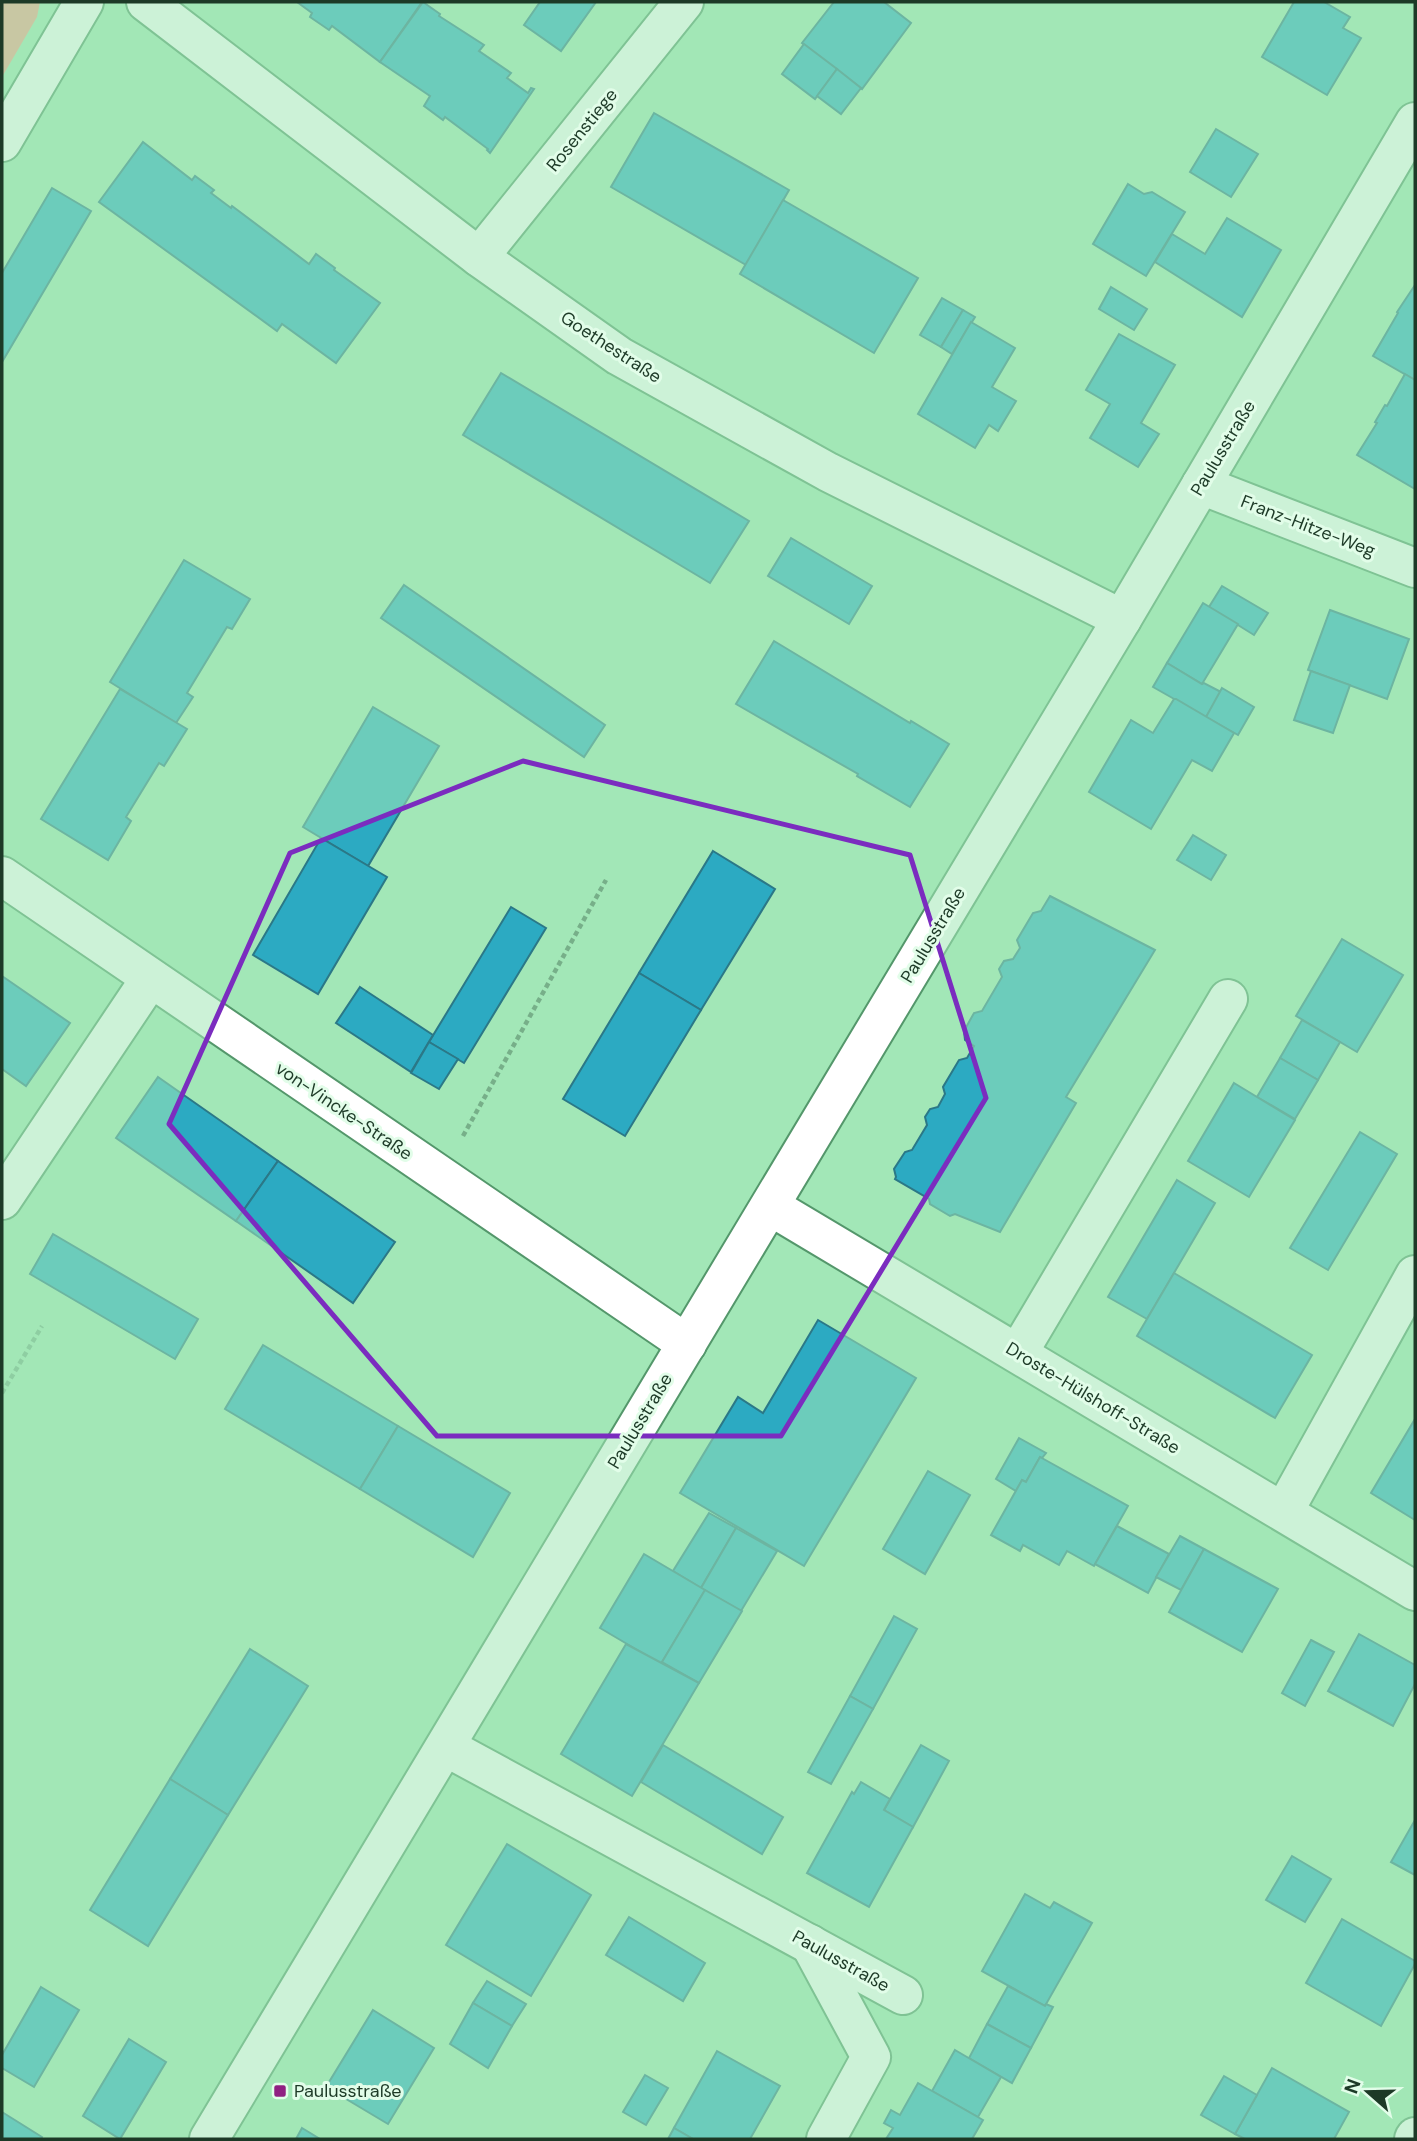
<svg xmlns="http://www.w3.org/2000/svg" width="1417" height="2141" viewBox="0 0 1417 2141" font-family="'DM Sans',sans-serif">
<style>
.green{fill:#f7a18d}
.building{fill:#2caac2;stroke:#2b7887;stroke-width:2}
.lines{fill:none;stroke-linecap:round;stroke-linejoin:round}
.minor-casing{stroke:#54976b;stroke-width:42}
.path{stroke:#77af89;stroke-width:4.5;stroke-dasharray:5 3.5;stroke-linecap:butt}
.minor{stroke:#fff;stroke-width:38}
.marked{fill:none;stroke:#7b2cbf;stroke-width:5;stroke-linejoin:round}
.poi-dot{fill:#902082;stroke:#e2fde9;stroke-width:2.5}
.labels{text-anchor:middle;dominant-baseline:central;stroke-width:6;stroke-linejoin:round;paint-order:stroke}
.street-label{font-size:18px;fill:#1d3a27;stroke:#e2fde9}
.poi-label{font-size:18px;fill:#1d3a27;stroke:#e2fde9;text-anchor:start}
</style>
<rect width="100%" height="100%" fill="#a2e7b7"/>
<polygon class="green" points="2,2 40,2 37,17 2,77"/>
<g class="building">
<polygon points="297,2 422,2 380,62 332,26 329,30 310,17 312,13"/>
<polygon points="423,2 440,14 439,16 484,45 479,51 511,73 507,78 528,93 531,88 534,89 490,153 487,150 488,149 445,117 443,120 424,106 430,96 380,62"/>
<polygon points="540,2 596,2 561,51 524,25"/>
<polygon points="834,2 884,2 911,23 862,89 802,43"/>
<polygon points="1294,2 1324,2 1350,17 1343,28 1361,38 1327,95 1262,57"/>
<polygon points="804,44 837,69 815,99 782,74"/>
<polygon points="837,69 861,88 841,114 817,96"/>
<polygon points="654,113 789,190 746,265 611,187"/>
<polygon points="1216,129 1258,154 1231,197 1190,172"/>
<polygon points="143,142 192,180 195,176 214,190 211,193 231,208 232,206 309,264 316,254 335,268 334,270 380,303 336,363 282,324 277,331 99,202"/>
<polygon points="1128,184 1144,194 1152,192 1185,212 1146,276 1093,244"/>
<polygon points="52,188 91,211 2,362 2,273"/>
<polygon points="783,200 918,278 874,353 740,274"/>
<polygon points="1227,218 1281,250 1242,317 1155,262 1172,234 1205,254"/>
<polygon points="1415,285 1415,380 1373,356 1398,313 1397,312"/>
<polygon points="1111,287 1147,309 1134,330 1099,309"/>
<polygon points="942,298 963,310 941,347 920,335"/>
<polygon points="963,310 975,317 952,354 941,347"/>
<polygon points="971,322 1015,348 992,387 1016,401 998,431 989,425 975,448 918,414"/>
<polygon points="1119,334 1175,365 1141,423 1159,434 1138,467 1090,438 1110,404 1086,390"/>
<polygon points="501,373 749,521 710,583 463,435"/>
<polygon points="1405,374 1415,380 1415,489 1357,455 1377,423 1375,422 1385,405 1387,406"/>
<polygon points="791,538 872,586 849,624 768,576"/>
<polygon points="184,560 250,599 232,629 227,627 187,693 193,697 176,723 110,682"/>
<polygon points="404,585 605,725 584,757 381,618"/>
<polygon points="1222,586 1268,613 1254,635 1209,607"/>
<polygon points="1203,603 1238,624 1202,684 1167,663"/>
<polygon points="1330,610 1409,639 1387,699 1308,670"/>
<polygon points="774,641 910,723 911,721 949,744 910,807 857,776 858,774 736,704"/>
<polygon points="1167,663 1202,684 1204,683 1221,692 1206,717 1153,687"/>
<polygon points="1311,671 1350,685 1333,733 1294,720"/>
<polygon points="1222,688 1254,707 1238,735 1206,717"/>
<polygon points="120,689 187,729 164,766 159,763 126,817 131,821 108,860 41,819"/>
<polygon points="1174,699 1176,699 1234,733 1212,771 1192,760 1151,829 1089,792 1131,720 1153,733"/>
<polygon points="373,707 439,746 368,866 303,827"/>
<polygon points="1193,835 1226,855 1211,880 1177,860"/>
<polygon points="321,838 387,877 318,994 253,955"/>
<polygon points="713,851 775,889 701,1010 639,973"/>
<polygon points="1050,896 1155,950 1066,1097 1076,1103 1000,1232 955,1214 950,1216 930,1204 929,1199 895,1179 896,1177 894,1169 905,1152 912,1150 927,1125 925,1117 930,1109 938,1107 945,1094 943,1087 959,1060 967,1058 974,1046 965,1040 964,1031 974,1013 982,1011 1002,977 999,969 1004,961 1013,959 1020,948 1017,940 1033,913 1041,911"/>
<polygon points="511,907 546,928 464,1063 429,1042"/>
<polygon points="1342,939 1403,975 1357,1052 1296,1016"/>
<polygon points="639,973 701,1010 625,1136 563,1099"/>
<polygon points="2,976 70,1023 26,1086 2,1069"/>
<polygon points="360,987 433,1035 411,1072 336,1023"/>
<polygon points="1302,1020 1340,1042 1318,1080 1280,1058"/>
<polygon points="429,1042 458,1059 439,1089 411,1073"/>
<polygon points="1280,1058 1318,1080 1295,1119 1257,1097"/>
<polygon points="158,1077 278,1161 236,1221 116,1138"/>
<polygon points="1234,1083 1295,1120 1249,1197 1188,1161"/>
<polygon points="1360,1132 1397,1154 1328,1270 1290,1248"/>
<polygon points="278,1161 395,1242 353,1303 236,1221"/>
<polygon points="1177,1180 1215,1203 1147,1319 1108,1297"/>
<polygon points="53,1234 198,1319 175,1359 30,1274"/>
<polygon points="1174,1273 1312,1355 1275,1418 1137,1336"/>
<polygon points="818,1320 916,1378 804,1566 680,1493 738,1397 763,1413"/>
<polygon points="263,1345 398,1426 360,1489 225,1409"/>
<polygon points="1415,1419 1415,1520 1371,1493"/>
<polygon points="398,1426 510,1493 473,1557 360,1489"/>
<polygon points="1019,1438 1046,1453 1042,1458 1040,1457 1026,1482 1022,1480 1016,1491 996,1479"/>
<polygon points="1040,1457 1128,1506 1094,1566 1067,1551 1059,1565 1023,1545 1020,1551 991,1535 1022,1480 1026,1482"/>
<polygon points="928,1471 970,1495 925,1574 883,1549"/>
<polygon points="709,1513 736,1528 701,1588 673,1571"/>
<polygon points="1117,1526 1169,1554 1148,1593 1095,1564"/>
<polygon points="736,1528 777,1551 741,1611 701,1588"/>
<polygon points="1180,1536 1204,1549 1181,1590 1156,1577"/>
<polygon points="1204,1549 1278,1589 1242,1652 1169,1612"/>
<polygon points="644,1554 705,1590 661,1664 600,1628"/>
<polygon points="705,1590 742,1611 699,1683 662,1662"/>
<polygon points="894,1616 917,1629 873,1709 850,1696"/>
<polygon points="1359,1634 1415,1665 1415,1684 1393,1726 1328,1691"/>
<polygon points="1311,1640 1334,1652 1305,1706 1282,1693"/>
<polygon points="626,1644 699,1683 632,1796 561,1754"/>
<polygon points="250,1649 308,1686 228,1815 170,1779"/>
<polygon points="850,1696 873,1709 831,1784 808,1772"/>
<polygon points="663,1745 783,1817 762,1854 641,1782"/>
<polygon points="921,1745 949,1761 913,1827 884,1810"/>
<polygon points="170,1779 228,1815 148,1946 90,1910"/>
<polygon points="861,1782 890,1799 884,1810 913,1827 869,1907 807,1873 852,1792 854,1794"/>
<polygon points="1415,1820 1415,1875 1391,1862"/>
<polygon points="507,1844 591,1895 531,1996 446,1945"/>
<polygon points="1292,1856 1331,1879 1305,1922 1266,1900"/>
<polygon points="1025,1894 1050,1908 1054,1902 1092,1923 1045,2006 982,1971"/>
<polygon points="629,1917 705,1963 683,2001 606,1955"/>
<polygon points="1342,1919 1415,1961 1415,1964 1381,2026 1306,1983"/>
<polygon points="487,1981 526,2004 512,2026 473,2003"/>
<polygon points="1008,1986 1045,2006 1046,2004 1053,2007 1031,2048 987,2024"/>
<polygon points="41,1987 79,2010 34,2087 2,2068 2,2055"/>
<polygon points="473,2003 512,2026 488,2068 450,2044"/>
<polygon points="373,2010 434,2048 388,2124 326,2087"/>
<polygon points="987,2024 1031,2048 1012,2083 969,2058"/>
<polygon points="129,2039 166,2062 120,2139 83,2116"/>
<polygon points="955,2050 1001,2077 978,2117 932,2091"/>
<polygon points="717,2051 780,2086 750,2139 693,2139 674,2128"/>
<polygon points="1272,2068 1349,2112 1334,2139 1245,2139 1235,2134"/>
<polygon points="645,2075 668,2088 646,2125 623,2112"/>
<polygon points="1224,2076 1257,2095 1235,2134 1201,2115"/>
<polygon points="918,2083 983,2120 972,2139 886,2139 893,2128 884,2123 891,2110 900,2115"/>
<polygon points="2,2112 42,2137 41,2139 2,2139"/>
<polygon points="302,2128 320,2139 296,2139"/>
<polygon points="674,2128 693,2139 668,2139"/>
</g>
<g class="lines">
<g class="minor-casing">
<g id="minor">
<polyline points="146,2 479,257 619,356 828,472 1122,619"/>
<polyline points="2,142 84,2"/>
<polyline points="479,257 684,2"/>
<polyline points="1201,485 1415,568"/>
<polyline points="2,876 687,1344"/>
<polyline points="2,1200 150,979"/>
<polyline points="770,1206 1415,1591"/>
<polyline points="1018,1353 1228,999"/>
<polyline points="1284,1511 1415,1275"/>
<polyline points="446,1747 903,1995"/>
<polyline points="810,1944 871,2057 826,2139"/>
<polyline points="209,2139 1122,619 1415,122"/>
<polyline points="1414,2139 1415,2137"/>
</g>
</g>
<g class="path">
<polyline points="463,1136 606,880"/>
<polyline points="2,1393 42,1326"/>
</g>
<use href="#minor" class="minor"/>
</g>
<path d="M0 0H1417V2141H0ZM523,761L910,855L986,1098L781,1436H437L169,1124L290,853Z" fill="#a2e7b7" fill-opacity=".55" fill-rule="evenodd"/>
<path class="marked" d="M523,761L910,855L986,1098L781,1436H437L169,1124L290,853Z"/>
<rect class="poi-dot" x="273" y="2084" width="14" height="14" rx="3.5"/>
<g class="labels">
<g class="street-label">
<text transform="translate(582 130) rotate(-51)">Rosenstiege</text>
<text transform="translate(611 347) rotate(33)">Goethestraße</text>
<text transform="translate(1223 448) rotate(-59)">Paulusstraße</text>
<text transform="translate(1308 526) rotate(21)">Franz-Hitze-Weg</text>
<text transform="translate(933 935) rotate(-59)">Paulusstraße</text>
<text transform="translate(344 1111) rotate(34)">von-Vincke-Straße</text>
<text transform="translate(1093 1398) rotate(31)">Droste-Hülshoff-Straße</text>
<text transform="translate(640 1421) rotate(-59)">Paulusstraße</text>
<text transform="translate(841 1961) rotate(29)">Paulusstraße</text>
</g>
<g class="poi-label">
<text x="294" y="2091">Paulusstraße</text>
</g>
</g>
<rect width="1417" height="2141" fill="none" stroke="#1d3a27" stroke-width="7"/>
<g transform="translate(1368 2092) rotate(290)" stroke="#e2fde9" stroke-width="5" paint-order="stroke">
<path d="M0-5L12 26L0 18L-12 26Z" fill="#1d3a27"/>
<text y="-10" font-size="19" font-weight="bold" text-anchor="middle" fill="#1d3a27">N</text>
</g>
</svg>
